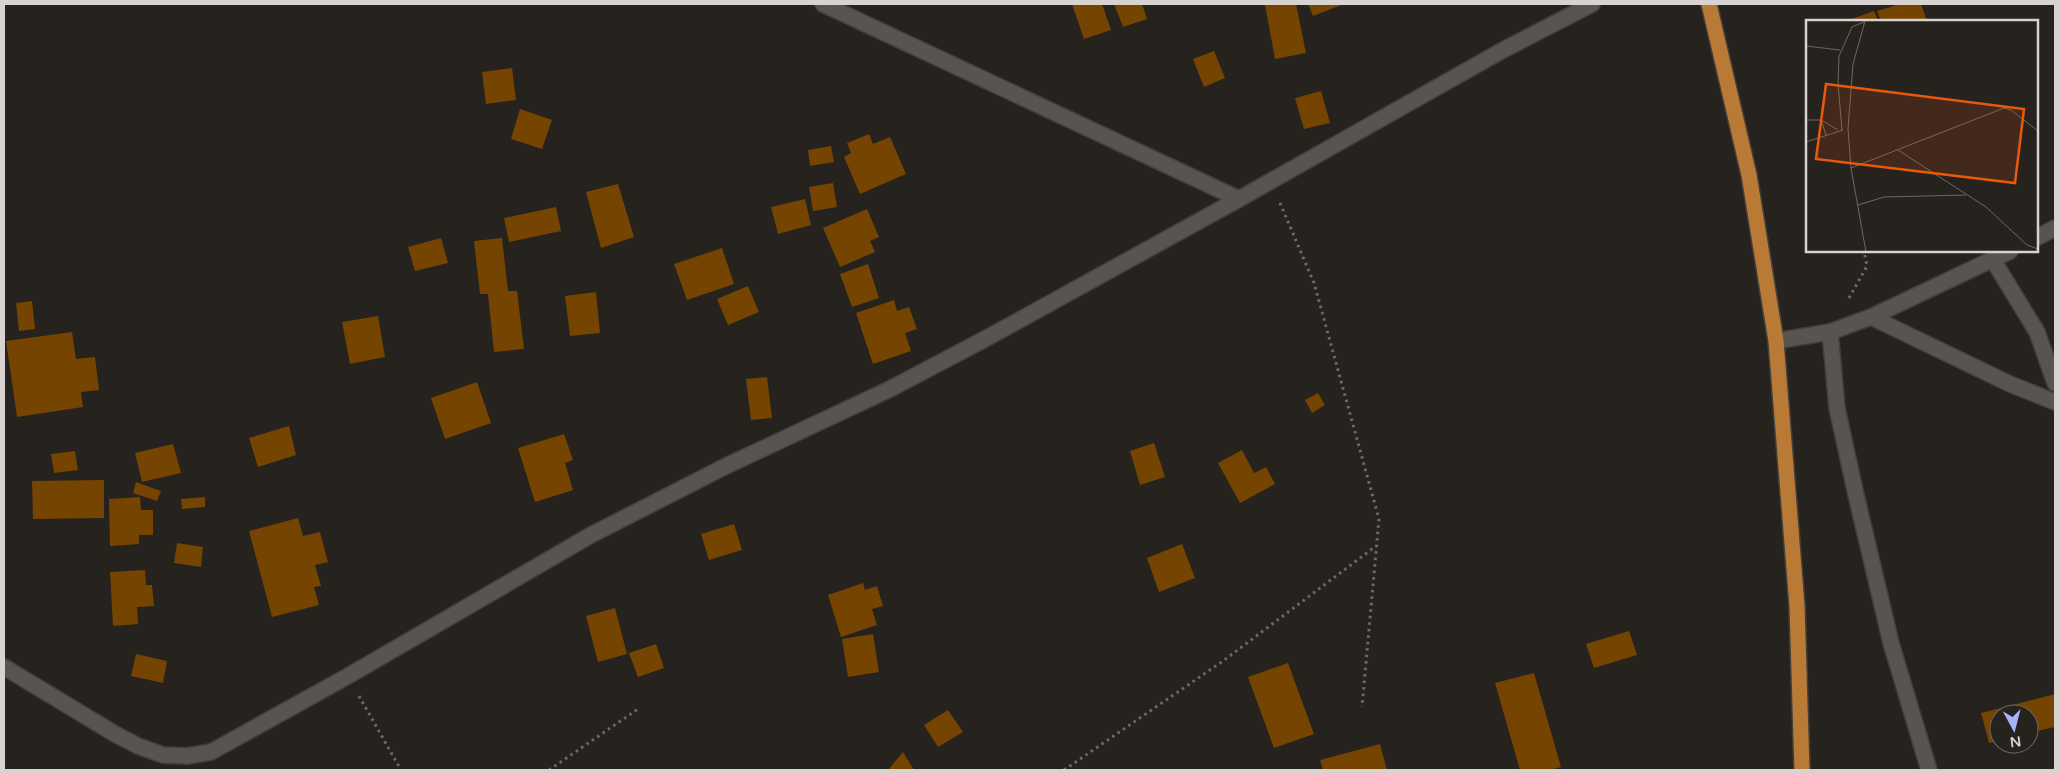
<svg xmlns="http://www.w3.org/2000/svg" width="2059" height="774" viewBox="0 0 2059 774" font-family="'Varela Round',sans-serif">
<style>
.building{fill:#754400}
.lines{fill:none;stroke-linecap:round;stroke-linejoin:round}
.minor-casing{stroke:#433f3c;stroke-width:18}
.highway-casing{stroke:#433f3c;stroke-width:18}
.path{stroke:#6e6a67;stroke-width:3;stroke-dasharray:2.5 4;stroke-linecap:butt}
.minor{stroke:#58544f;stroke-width:15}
.highway{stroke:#b97a36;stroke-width:15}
.inset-road{fill:none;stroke:#6c6965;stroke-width:1}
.view{fill:#e8590c;fill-opacity:0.15;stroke:#e8590c;stroke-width:2.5}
.inset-edge{fill:none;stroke:#d6d3d0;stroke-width:2.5}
</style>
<rect width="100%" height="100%" fill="#26221e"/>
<g class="building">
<polygon points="1072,4 1102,4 1111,30 1084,39"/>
<polygon points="1114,4 1142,4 1147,19 1123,27"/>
<polygon points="1273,4 1296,4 1306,53 1275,59 1265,5"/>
<polygon points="1308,4 1344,4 1313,16"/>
<polygon points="1900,4 1921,4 1927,21 1881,21 1877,11"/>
<polygon points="1874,11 1878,21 1846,21"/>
<polygon points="1214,51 1225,78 1204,87 1193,59"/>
<polygon points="512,68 516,100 486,104 482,72"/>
<polygon points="1321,91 1330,123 1304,129 1295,98"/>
<polygon points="520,109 552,120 542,149 511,139"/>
<polygon points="869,134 873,144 890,137 906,174 860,194 844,157 851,153 847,143"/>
<polygon points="831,146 834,162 810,166 808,150"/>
<polygon points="833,183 837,207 813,211 809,187"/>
<polygon points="618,184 634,237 601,248 586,192"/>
<polygon points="805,199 811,225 778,234 771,207"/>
<polygon points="556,207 561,231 509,242 504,218"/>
<polygon points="867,209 879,237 870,241 875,252 840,267 823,228"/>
<polygon points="441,238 448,263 415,271 408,247"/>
<polygon points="502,238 508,291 517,291 524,349 494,352 488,294 480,294 474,241"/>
<polygon points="722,248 734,284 687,300 674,264"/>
<polygon points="868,264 879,298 852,307 840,274"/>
<polygon points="748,286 759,312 728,325 717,299"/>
<polygon points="596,292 600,333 570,336 565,296"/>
<polygon points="894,300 897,311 909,307 917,329 905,333 911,351 873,364 856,313"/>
<polygon points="32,301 35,329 19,331 16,303"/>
<polygon points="378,316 385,357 350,364 342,322"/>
<polygon points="72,332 76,359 95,357 99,390 81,392 83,407 17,417 6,341"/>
<polygon points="767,377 772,418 751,420 746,379"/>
<polygon points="477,382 491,423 445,439 431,398"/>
<polygon points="1318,393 1325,405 1312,413 1305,400"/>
<polygon points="289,426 296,455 258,467 249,438"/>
<polygon points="564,434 573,460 565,463 573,490 535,502 518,448"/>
<polygon points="1154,443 1165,477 1140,485 1130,451"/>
<polygon points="173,444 181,473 142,482 135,453"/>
<polygon points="1242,450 1254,473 1266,467 1275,484 1240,503 1218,463"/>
<polygon points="75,451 78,470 54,473 51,454"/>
<polygon points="104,480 104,518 33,519 32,481"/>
<polygon points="136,482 161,491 157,501 133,493"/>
<polygon points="140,497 141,510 153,510 153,535 139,535 139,544 110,546 109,499"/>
<polygon points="205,497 205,507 182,509 181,499"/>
<polygon points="298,518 303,536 320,532 328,562 315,565 321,586 314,587 319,605 272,617 249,531"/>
<polygon points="734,524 742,550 709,560 701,534"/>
<polygon points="177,543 203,547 201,567 174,563"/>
<polygon points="1182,544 1195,578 1159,592 1147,558"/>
<polygon points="145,570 146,585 152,585 154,606 137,607 138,624 113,626 110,572"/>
<polygon points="863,583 865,590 877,586 883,606 872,609 877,625 841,637 828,595"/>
<polygon points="615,608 627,654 598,662 586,616"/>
<polygon points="1629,631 1637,655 1594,668 1586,644"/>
<polygon points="873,634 879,672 848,677 842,639"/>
<polygon points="656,644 664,668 638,677 629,653"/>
<polygon points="136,654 167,661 163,683 131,676"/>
<polygon points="1288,663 1314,734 1274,748 1248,677"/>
<polygon points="1534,673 1561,767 1549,770 1520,770 1495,683"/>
<polygon points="2055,694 2055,727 2029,733 2029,714 1999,714 1999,741 1989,743 1981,713"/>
<polygon points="948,710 963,732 938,747 924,725"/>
<polygon points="1380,744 1387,770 1323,770 1320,760"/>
<polygon points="903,752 914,770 888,770"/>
</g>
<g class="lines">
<g class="minor-casing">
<g id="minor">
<polyline points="823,4 1239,199"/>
<polyline points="2038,237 2055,228"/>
<polyline points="1993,260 2037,332 2055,383"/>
<polyline points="1871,317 2010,384 2055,402"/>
<polyline points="1830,332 1837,408 1856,495 1891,643 1929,770"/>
<polyline points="1776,341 1830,332 1871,317 2010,251"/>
<polyline points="4,667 115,734 138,746 163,755 187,756 211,752 348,676 591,535 726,466 890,389 985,339 1239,199 1503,50 1592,4"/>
</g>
</g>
<g class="highway-casing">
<polyline id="highway" points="1709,4 1749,175 1776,341 1797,606 1802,770"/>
</g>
<g class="path">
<polyline points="1280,203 1314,283 1379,519 1362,707"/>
<polyline points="1849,298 1867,266 1864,251"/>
<polyline points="359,696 401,770"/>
<polyline points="549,770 638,709"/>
<polyline points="1064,770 1223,661 1376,546"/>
</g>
<use href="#minor" class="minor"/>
<use href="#highway" class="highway"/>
</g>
<g transform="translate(1806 20)">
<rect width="232" height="232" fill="#26221e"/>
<path class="inset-road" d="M59,1L47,44L42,109L45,148L60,232M0,26L34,30M0,100H15L20,115M15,100L32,110M36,110L32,64L33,36L46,7L58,2M0,122L37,110M92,130L180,187L221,225L232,229M45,148L198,88L205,90L232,111M52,185L78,177L160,175"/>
<path class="view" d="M20,64L218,89L209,163L10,139Z"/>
<rect width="232" height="232" class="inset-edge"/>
</g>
<rect width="2059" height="774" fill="none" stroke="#d6d3d0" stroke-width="10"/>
<g transform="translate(2014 729) rotate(173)"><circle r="24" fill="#26221e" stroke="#6c6965"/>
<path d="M0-4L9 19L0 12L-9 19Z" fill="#a7b1fc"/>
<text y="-8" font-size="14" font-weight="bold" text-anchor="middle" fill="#d6d3d0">N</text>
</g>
</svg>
